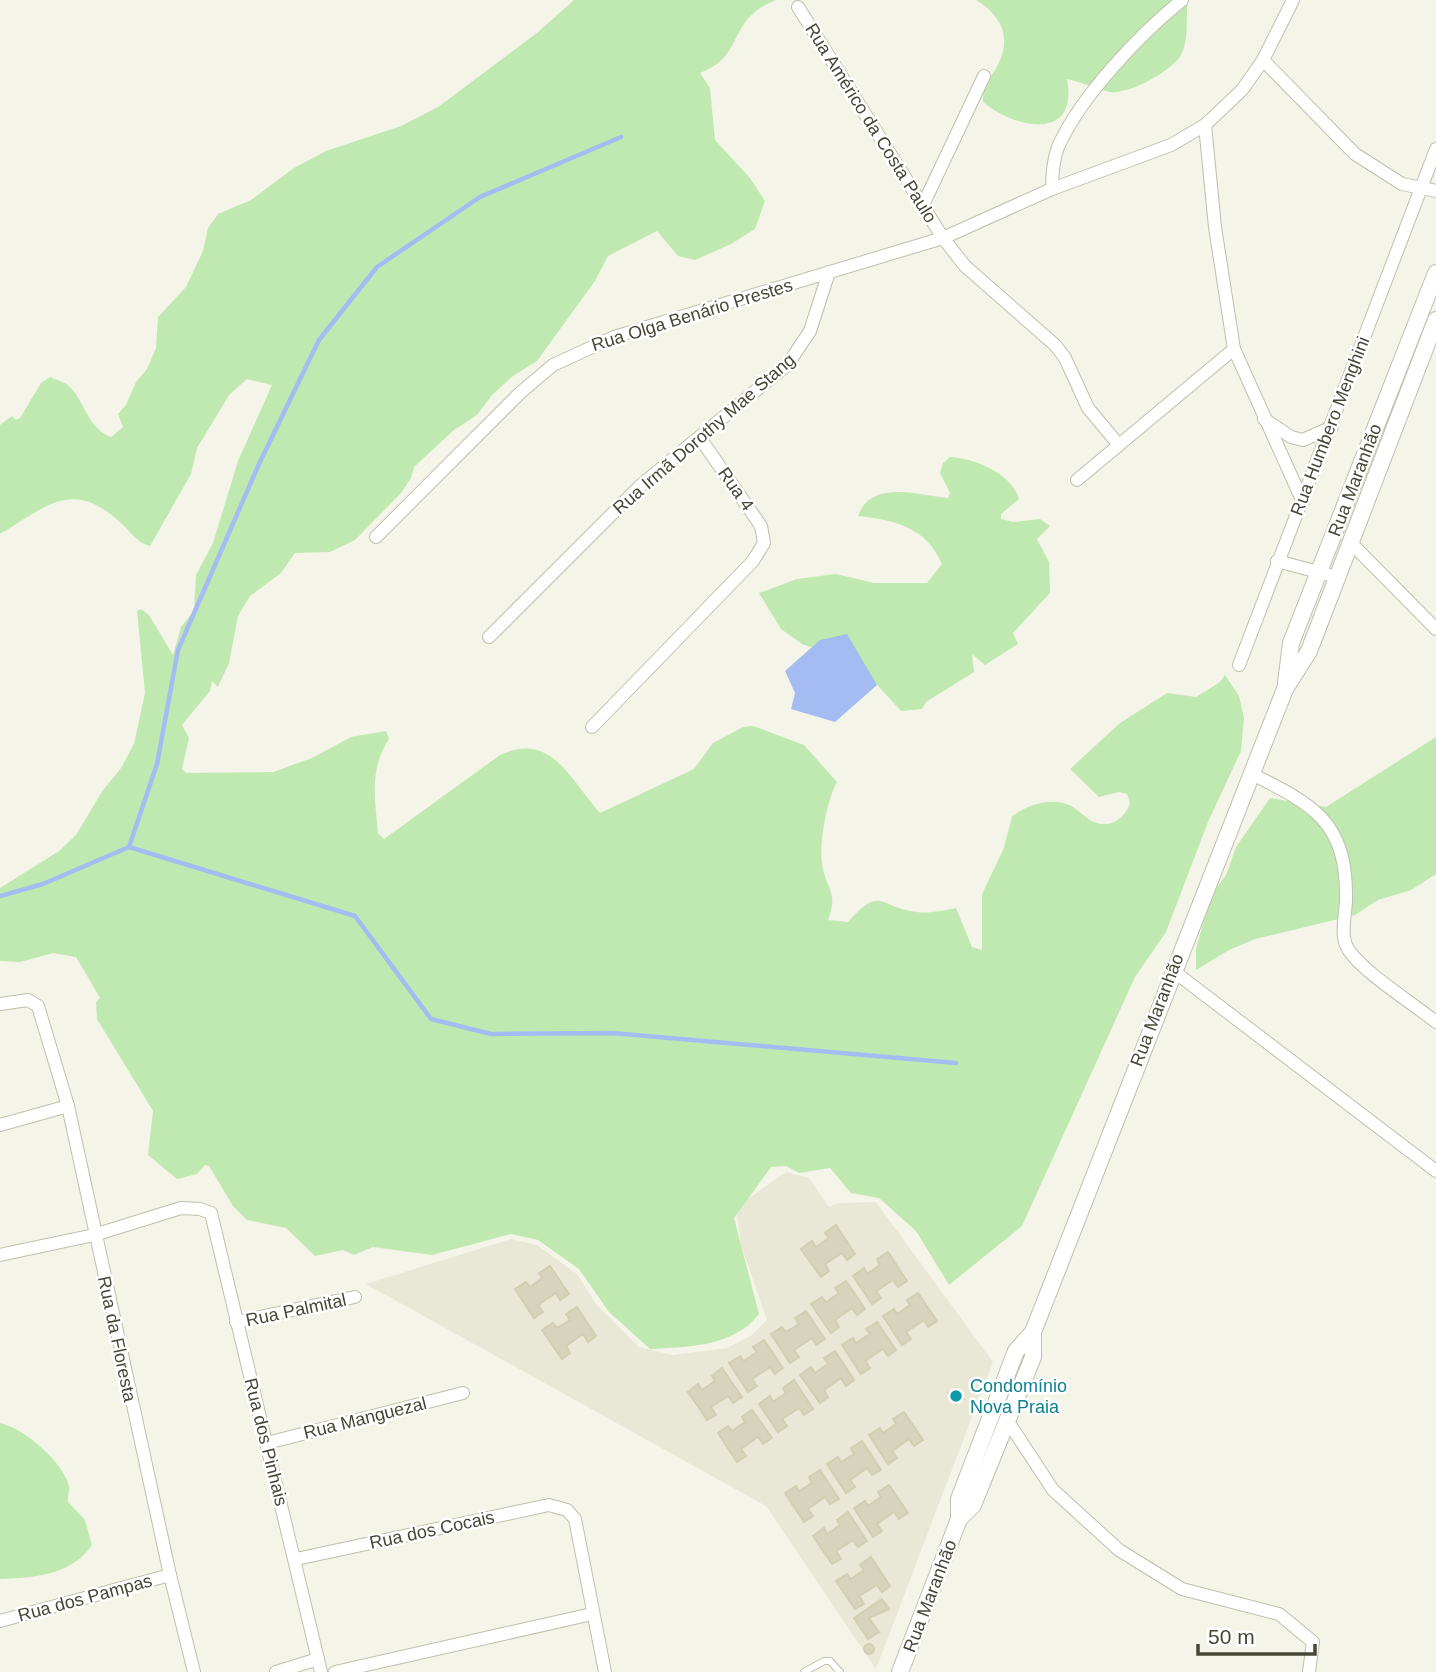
<svg xmlns="http://www.w3.org/2000/svg" width="1436" height="1672" viewBox="0 0 1436 1672" font-family="Helvetica,sans-serif">
<style>
.residential{fill:#e9e8d7}
.green{fill:#c0e9b1}
.water{fill:#a4bcf2}
.lines{fill:none;stroke-linecap:round;stroke-linejoin:round}
.stream{stroke:#a4bcf2;stroke-width:4.5}
.building{fill:#d7d4be;stroke:#d2ceb1;stroke-width:2}
.service-casing{stroke:#c0bfab;stroke-width:8}
.minor-casing{stroke:#c0bfab;stroke-width:14}
.tertiary-casing{stroke:#c0bfab;stroke-width:18}
.service{stroke:#fff;stroke-width:6}
.minor{stroke:#fff;stroke-width:12}
.tertiary{stroke:#fff;stroke-width:16}
.culture-dot{fill:#0f9aa8;stroke:#fff;stroke-width:2.5}
.labels{text-anchor:middle;dominant-baseline:central;stroke-width:5;stroke-linejoin:round;paint-order:stroke}
.street-label{font-size:18px;fill:#484737;stroke:#fff}
.culture-label{font-size:18px;fill:#0d838f;stroke:#fff;text-anchor:start}
</style>
<rect width="100%" height="100%" fill="#f5f4e9"/>
<polygon class="residential" points="786,1172 809,1178 829,1207 839,1203 876,1202 993,1362 876,1669 766,1506 366,1284 511,1239 537,1245 577,1274 596,1304 639,1347 672,1355 727,1348 752,1335 767,1320 741,1245 736,1207"/>
<g class="green">
<path d="M574,0H776C769,3 761,7 756,11C729,33 740,57 700,73L710,88L715,140L750,178L765,201L755,229L731,244L695,260L678,256L657,231L608,256L595,281L537,361L513,376L492,395L477,415L454,430L414,467L411,478L401,493L355,540L330,552L295,553L281,573L250,596L238,616L229,663L218,687L212,681L210,691L182,725L189,738L182,769L186,773L273,772L312,758L351,737L386,731L389,739C369,769 375,799 378,833L384,839L500,755C552,731 570,780 600,813L694,769L713,743L743,727L753,726L804,745L837,782C827,800 819,842 822,863C826,891 839,890 828,920L848,922C882,884 878,908 917,912C929,914 944,910 956,908L972,947L982,950V894L1004,848L1012,816C1028,805 1049,797 1069,805C1079,809 1087,821 1097,823C1113,828 1126,816 1130,803L1127,794L1119,792L1099,797L1070,769L1120,723L1167,693L1196,697L1220,682L1225,675L1239,696L1244,718L1241,751L1208,822L1166,932L1135,977L1022,1226L949,1285L916,1231L879,1198L851,1193L830,1168L799,1173L786,1166L771,1167L734,1218L759,1314C734,1347 687,1347 650,1349L609,1312L579,1269L538,1240L511,1234L432,1255L373,1247L354,1255L343,1250L315,1256L286,1228L247,1220L233,1206L209,1166L205,1165L197,1174L177,1179L148,1155L153,1111L97,1019L96,1002L100,998L76,957L53,953L20,962L0,961V888L59,851L76,835L103,790L121,768L134,744L145,693L137,611L141,609L149,615L173,655L181,627L194,610L196,575L213,543L238,461L272,385L247,379L229,395L197,448L191,474L150,546C137,543 131,532 121,523C72,477 46,507 0,534V425L12,416L16,420L20,418L41,383L50,377C57,380 67,383 71,388C85,404 89,429 111,437L123,427L118,414L126,405L136,382L147,369L156,348L158,317L186,287L203,251L208,228L218,214L251,200L294,168L326,151L401,126L438,107L538,32Z"/>
<path d="M976,0H1188C1185,17 1190,38 1181,55C1172,71 1128,95 1110,92C1096,89 1082,82 1067,79C1079,142 1015,129 983,102L982,87C1011,56 1014,23 976,0Z"/>
<path d="M950,457C974,458 1013,474 1019,499L1001,514V519L1014,522L1040,519L1050,526L1037,539L1049,562L1050,593L1013,633L1018,644L985,665L972,654L974,672L926,702L922,709L901,711L857,663L802,644L781,629L759,593L797,579L836,574L874,583H927L942,564C926,527 895,520 858,516C871,479 918,495 948,498L950,493L940,473L943,463Z"/>
<polygon points="1436,737 1436,874 1411,890 1378,900 1355,915 1255,939 1229,950 1196,970 1196,949 1211,895 1226,875 1236,847 1270,798 1326,807"/>
<path d="M0,1423C24,1428 63,1462 69,1486C70,1491 67,1496 68,1502L85,1520L92,1545C72,1575 33,1578 0,1579Z"/>
</g>
<polygon class="water" points="847,634 877,685 835,722 791,709 795,693 785,671 820,640"/>
<g class="lines">
<g class="stream">
<polyline points="129,847 355,916 431,1019 491,1034 612,1033 956,1063"/>
<polyline points="0,896 43,884 129,847 157,764 178,650 259,464 319,340 377,267 480,197 621,137"/>
</g>
</g>
<g class="building">
<polygon points="836,1225 855,1254 847,1260 842,1253 825,1264 829,1271 821,1277 801,1249 812,1241 816,1247 829,1238 825,1233"/>
<polygon points="888,1252 907,1281 898,1287 893,1280 876,1291 881,1298 872,1304 853,1276 864,1268 867,1274 880,1265 877,1259"/>
<polygon points="550,1266 569,1294 560,1300 556,1293 538,1305 543,1312 534,1318 515,1289 526,1282 530,1287 542,1278 539,1273"/>
<polygon points="846,1281 865,1309 857,1315 852,1308 835,1320 839,1327 831,1333 811,1304 822,1297 826,1302 839,1293 835,1288"/>
<polygon points="918,1293 937,1321 928,1327 924,1320 906,1332 911,1339 902,1345 883,1316 894,1309 897,1314 910,1305 907,1300"/>
<polygon points="577,1307 596,1336 588,1342 583,1334 566,1346 570,1353 562,1359 542,1330 553,1323 557,1328 570,1320 566,1314"/>
<polygon points="806,1311 825,1339 816,1345 812,1338 794,1350 799,1357 790,1363 771,1334 782,1327 786,1332 799,1324 795,1318"/>
<polygon points="877,1322 896,1350 888,1356 883,1349 865,1361 870,1368 861,1374 842,1345 853,1338 856,1343 870,1334 866,1329"/>
<polygon points="764,1340 783,1368 775,1374 770,1367 752,1379 757,1386 748,1392 729,1363 740,1356 744,1361 757,1352 753,1347"/>
<polygon points="835,1351 854,1380 846,1386 841,1378 824,1390 828,1397 820,1403 800,1375 811,1367 815,1373 828,1364 824,1358"/>
<polygon points="722,1368 742,1397 733,1403 728,1396 711,1407 716,1415 707,1420 688,1392 698,1384 702,1390 715,1381 712,1376"/>
<polygon points="794,1380 813,1409 804,1415 799,1408 782,1419 787,1426 778,1432 759,1404 770,1396 773,1402 786,1393 783,1388"/>
<polygon points="956,1388 964,1399 956,1404 948,1393"/>
<polygon points="752,1410 772,1438 763,1444 758,1437 741,1449 746,1456 737,1462 718,1433 728,1426 732,1431 745,1422 742,1417"/>
<polygon points="904,1412 923,1440 914,1446 909,1439 892,1451 897,1458 888,1464 869,1435 880,1428 883,1433 896,1424 893,1419"/>
<polygon points="862,1441 881,1470 872,1475 867,1468 850,1480 855,1487 846,1493 827,1464 838,1457 841,1462 854,1454 851,1448"/>
<polygon points="820,1470 839,1499 830,1504 825,1497 808,1509 813,1516 804,1522 785,1493 796,1486 799,1491 812,1483 809,1477"/>
<polygon points="889,1485 908,1513 899,1519 894,1512 877,1524 882,1531 873,1537 854,1508 865,1501 868,1506 881,1497 878,1492"/>
<polygon points="848,1512 867,1541 858,1547 853,1540 836,1551 841,1559 832,1564 813,1536 824,1528 827,1534 840,1525 837,1520"/>
<polygon points="871,1557 890,1586 882,1592 877,1585 859,1596 864,1604 855,1609 836,1581 847,1574 851,1579 864,1570 860,1565"/>
<polygon points="882,1599 889,1609 869,1618 879,1632 868,1639 854,1618"/>
<circle cx="869" cy="1649" r="5"/>
</g>
<g class="lines">
<g class="service-casing">
<polyline id="service" points="804,1672 824,1661 830,1661 840,1672"/>
</g>
<g class="minor-casing">
<g id="minor">
<polyline points="798,7 943,238 965,266 1055,345 1065,358 1088,408 1118,444"/>
<polyline points="1263,60 1355,154 1402,184 1436,191"/>
<polyline points="1205,125 1215,227 1234,349 1303,502"/>
<path d="M1052,189C1052,175 1053,161 1058,147C1080,97 1140,34 1182,0"/>
<polyline points="923,205 984,76"/>
<polyline points="1264,419 1291,437 1303,440 1332,427"/>
<polyline points="1077,480 1234,349"/>
<polyline points="376,537 520,393 553,365 614,337 943,238 1052,189 1171,145 1205,125 1242,90 1263,60 1293,0"/>
<polyline points="1351,543 1436,629"/>
<polyline points="1277,561 1337,577"/>
<polyline points="489,637 640,486 788,364 810,331 829,272"/>
<polyline points="1239,665 1436,149"/>
<polyline points="592,727 753,561 764,543 761,526 700,438"/>
<path d="M1252,774C1314,805 1347,822 1346,899C1346,913 1340,934 1347,947C1358,969 1415,1005 1436,1022"/>
<polyline points="1172,970 1436,1171"/>
<polyline points="0,1004 28,1000 38,1006 68,1106 170,1575 194,1672"/>
<polyline points="0,1125 68,1106"/>
<polyline points="0,1255 94,1235 181,1208 200,1209 211,1213 321,1672"/>
<polyline points="236,1322 355,1297"/>
<polyline points="1007,1420 1053,1490 1119,1550 1182,1589 1279,1614 1313,1642 1309,1672"/>
<polyline points="267,1443 463,1393"/>
<polyline points="296,1559 549,1505 567,1510 575,1519 605,1672"/>
<polyline points="0,1621 170,1575"/>
<polyline points="276,1672 318,1659"/>
<polyline points="335,1672 592,1614"/>
</g>
</g>
<g class="tertiary-casing">
<g id="tertiary">
<polyline points="1286,683 1291,643 1436,273"/>
<polyline points="959,1519 973,1505 1033,1357 1033,1332"/>
<polyline points="900,1672 959,1519 959,1499 1016,1351 1033,1332 1285,689 1309,651 1436,320"/>
</g>
</g>
<use href="#service" class="service"/>
<use href="#minor" class="minor"/>
<use href="#tertiary" class="tertiary"/>
</g>
<circle class="culture-dot" cx="956" cy="1396" r="7"/>
<g class="labels">
<g class="street-label">
<text transform="translate(871 123) rotate(58)">Rua Américo da Costa Paulo</text>
<text transform="translate(692 315) rotate(-17)">Rua Olga Benário Prestes</text>
<text transform="translate(1330 426) rotate(-69)">Rua Humbero Menghini</text>
<text transform="translate(704 434) rotate(-41)">Rua Irmã Dorothy Mae Stang</text>
<text transform="translate(1355 480) rotate(-69)">Rua Maranhão</text>
<text transform="translate(736 489) rotate(55)">Rua 4</text>
<text transform="translate(1157 1010) rotate(-69)">Rua Maranhão</text>
<text transform="translate(296 1310) rotate(-12)">Rua Palmital</text>
<text transform="translate(117 1339) rotate(78)">Rua da Floresta</text>
<text transform="translate(365 1418) rotate(-14)">Rua Manguezal</text>
<text transform="translate(266 1442) rotate(76)">Rua dos Pinhais</text>
<text transform="translate(432 1530) rotate(-12)">Rua dos Cocais</text>
<text transform="translate(930 1596) rotate(-69)">Rua Maranhão</text>
<text transform="translate(85 1598) rotate(-15)">Rua dos Pampas</text>
</g>
<g class="culture-label">
<text x="970" y="1386">Condomínio<tspan x="970" dy="21">Nova Praia</tspan></text>
</g>
</g>
<path d="M1198 1644v10h117v-10" fill="none" stroke="#484737" stroke-width="3.5"/>
<text x="1208" y="1644" font-size="21" fill="#484737" stroke="#ffffff" stroke-width="5" paint-order="stroke">50 m</text>
</svg>
